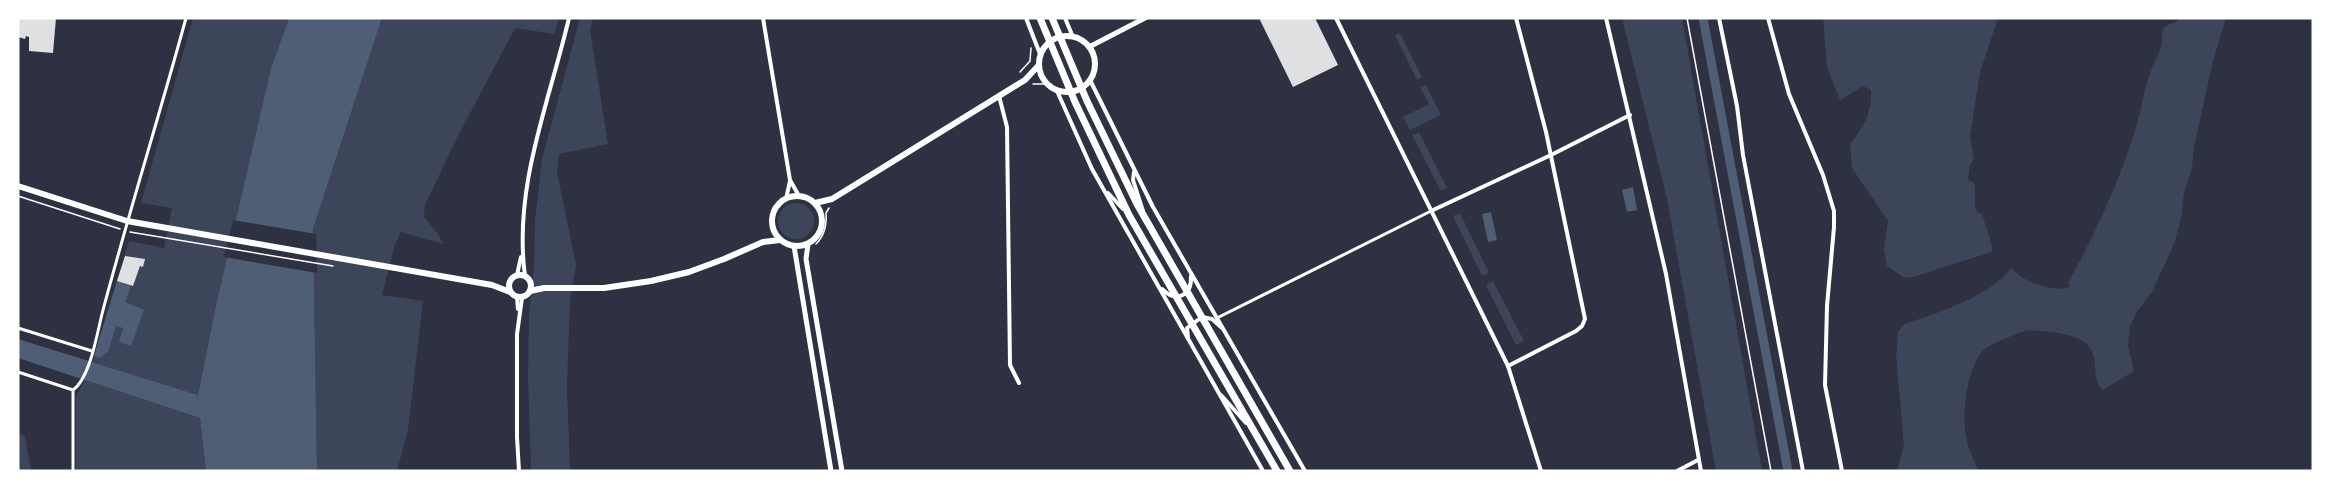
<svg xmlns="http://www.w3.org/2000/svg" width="2331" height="489" viewBox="0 0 2331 489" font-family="'IBM Plex Sans',sans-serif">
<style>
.green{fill:#3c4559}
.water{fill:#4f5d75}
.pier{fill:#2d3142}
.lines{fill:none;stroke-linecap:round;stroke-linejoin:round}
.canal{stroke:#4f5d75;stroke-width:9}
.building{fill:#e0e0e3}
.path{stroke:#fff;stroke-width:1.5}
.pedestrian{stroke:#fff;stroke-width:3}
.minor{stroke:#fff;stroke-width:4}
.tertiary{stroke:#fff;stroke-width:5}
.secondary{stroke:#fff;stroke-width:6}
.trunk{stroke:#fff;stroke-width:7}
</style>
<rect width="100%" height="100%" fill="#2d3142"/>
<g class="green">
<polygon points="193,18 289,18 271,68 216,305 198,395 92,362 129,241 164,248 172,208 141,203"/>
<polygon points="382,18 559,18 554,34 515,28 458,136 425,205 424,217 438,234 443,244 401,232 395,244 382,295 423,301 408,430 397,471 317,471 313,229"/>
<polygon points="580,18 593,18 590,30 608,144 559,154 557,172 576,265 570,301 567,387 570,471 531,471 528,377 529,313 534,269 535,220 542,159"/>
<polygon points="1622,18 1682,18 1762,471 1716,471 1667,199"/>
<path d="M1823,18H1998L1980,72L1970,136L1974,160L1970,165L1968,180L1974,183C1977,193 1973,202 1977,212L1982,214L1993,249L1991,252L1913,277L1904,278L1887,266L1884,249L1888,221L1852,168L1850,144C1864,127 1872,113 1871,90L1863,86L1840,100L1827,68Z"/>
<path d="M2179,18H2226L2213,61L2194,147L2192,168L2184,193L2181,219L2174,244L2152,292L2136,313L2130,327L2128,346L2134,371L2103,390C2088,376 2103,356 2084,342C2073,334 2053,332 2040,331C2024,329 2023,332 2009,337C2000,341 1993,343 1985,349C1966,366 1961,417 1967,441C1969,452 1975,461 1978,471H1897L1904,445L1896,356L1898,331L1905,324C1935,314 1993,295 2011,268C2025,282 2047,291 2068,288L2070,286L2068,283C2095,234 2118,184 2135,131C2142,109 2144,86 2153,65C2156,59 2159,53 2161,48C2165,29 2156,29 2178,21Z"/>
<polygon points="1400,33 1422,77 1417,80 1395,35"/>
<polygon points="1426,85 1441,115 1410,130 1403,117 1429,104 1420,87"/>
<polygon points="1419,132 1447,188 1441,191 1412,135"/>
<circle cx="796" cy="221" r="18"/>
<polygon points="1460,213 1489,273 1482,276 1453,216"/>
<polygon points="1493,281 1524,341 1516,345 1486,285"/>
<polygon points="85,380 200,418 206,471 76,471 76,396"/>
<polygon points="18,434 25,436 31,471 18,471"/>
</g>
<g class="water">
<polygon points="289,18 382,18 313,229 317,471 206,471 200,418 18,358 18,339 198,395 216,305 271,68"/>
<polygon points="1633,187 1637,210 1627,212 1622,190"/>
<polygon points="1491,212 1497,240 1488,242 1482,214"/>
<polygon points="117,281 131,286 125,302 144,310 131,346 119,342 123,328 116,326 108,352 99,358 94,356"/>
</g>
<polygon class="pier" points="233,220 316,234 317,273 224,257"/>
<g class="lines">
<polyline class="canal" points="1703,18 1788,471"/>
</g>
<g class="building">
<polygon points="18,18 56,18 53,53 29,51 29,37 26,36 25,39 18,37"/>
<polygon points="1259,18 1315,18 1338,65 1293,87"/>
<polygon points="125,256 145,259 143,267 140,266 133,286 117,281"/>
</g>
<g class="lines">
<g class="path">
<polyline points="1687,18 1771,471"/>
<polyline points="1020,72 1030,61 1031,48"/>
<polyline points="1033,84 1047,84"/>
<polyline points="18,196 120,229"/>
<polyline points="130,232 333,266"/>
<path d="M816,244C825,235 827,225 826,213L829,208"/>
</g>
<g class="pedestrian">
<polyline points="1217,318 1431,211"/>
<polyline points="18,328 92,351"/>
<polyline points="18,372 73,390"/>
<path d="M73,471V390C90,378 97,334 102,314C128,215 159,117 186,18"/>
</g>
<g class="minor">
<polyline points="763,18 790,180 799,196"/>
<polyline points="1026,18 1040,54"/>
<polyline points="1065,18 1073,37"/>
<polyline points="1336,18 1508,366 1541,471"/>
<polyline points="1606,18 1666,274 1701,471"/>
<polyline points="1719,18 1737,106 1743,155 1803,471"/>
<polyline points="1768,18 1789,94 1823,175 1834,211 1834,227 1827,306 1825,385 1842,471"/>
<polyline points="1090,80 1153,207 1305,471"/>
<polyline points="1057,91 1092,169 1263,471"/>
<polyline points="999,96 1007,127 1010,365 1019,383"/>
<polyline points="1134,172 1133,180 1143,211"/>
<polyline points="1108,193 1123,209"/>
<polyline points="786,199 790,181"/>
<polyline points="1431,211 1551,155 1630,115"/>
<polyline points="517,275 521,257"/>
<path d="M525,276C513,187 549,103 569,18"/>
<path d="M1162,289C1176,303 1192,296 1191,276"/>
<polyline points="517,298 518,309"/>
<polyline points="1188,338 1187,328 1202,317 1212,319 1222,328"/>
<polyline points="1508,366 1576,331 1582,326 1585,319 1546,132 1516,18"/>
<polyline points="1221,395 1246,423"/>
<polyline points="519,471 517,437 517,334 522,298"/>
<polyline points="1677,471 1698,460"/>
</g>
<g class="tertiary">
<polyline points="1089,47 1145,18"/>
<polyline points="808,244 806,259 842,471"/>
<polyline points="794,246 831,471"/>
</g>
<g class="secondary">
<circle cx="1067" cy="64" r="28"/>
<polyline points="18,186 127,221 492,285 510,292"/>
<circle cx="797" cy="221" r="25"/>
<polyline points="815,203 832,199 1025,80 1038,66"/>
<circle cx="520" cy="286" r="11"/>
<polyline points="530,291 544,288 604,288 651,281 689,272 724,259 763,242 780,240"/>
</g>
<g class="trunk">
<polyline points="1040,18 1075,102 1129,215 1277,471"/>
<polyline points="1052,18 1087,101 1137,204 1290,471"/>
</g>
</g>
<rect width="2331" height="489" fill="none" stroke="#ffffff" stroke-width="39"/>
</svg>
